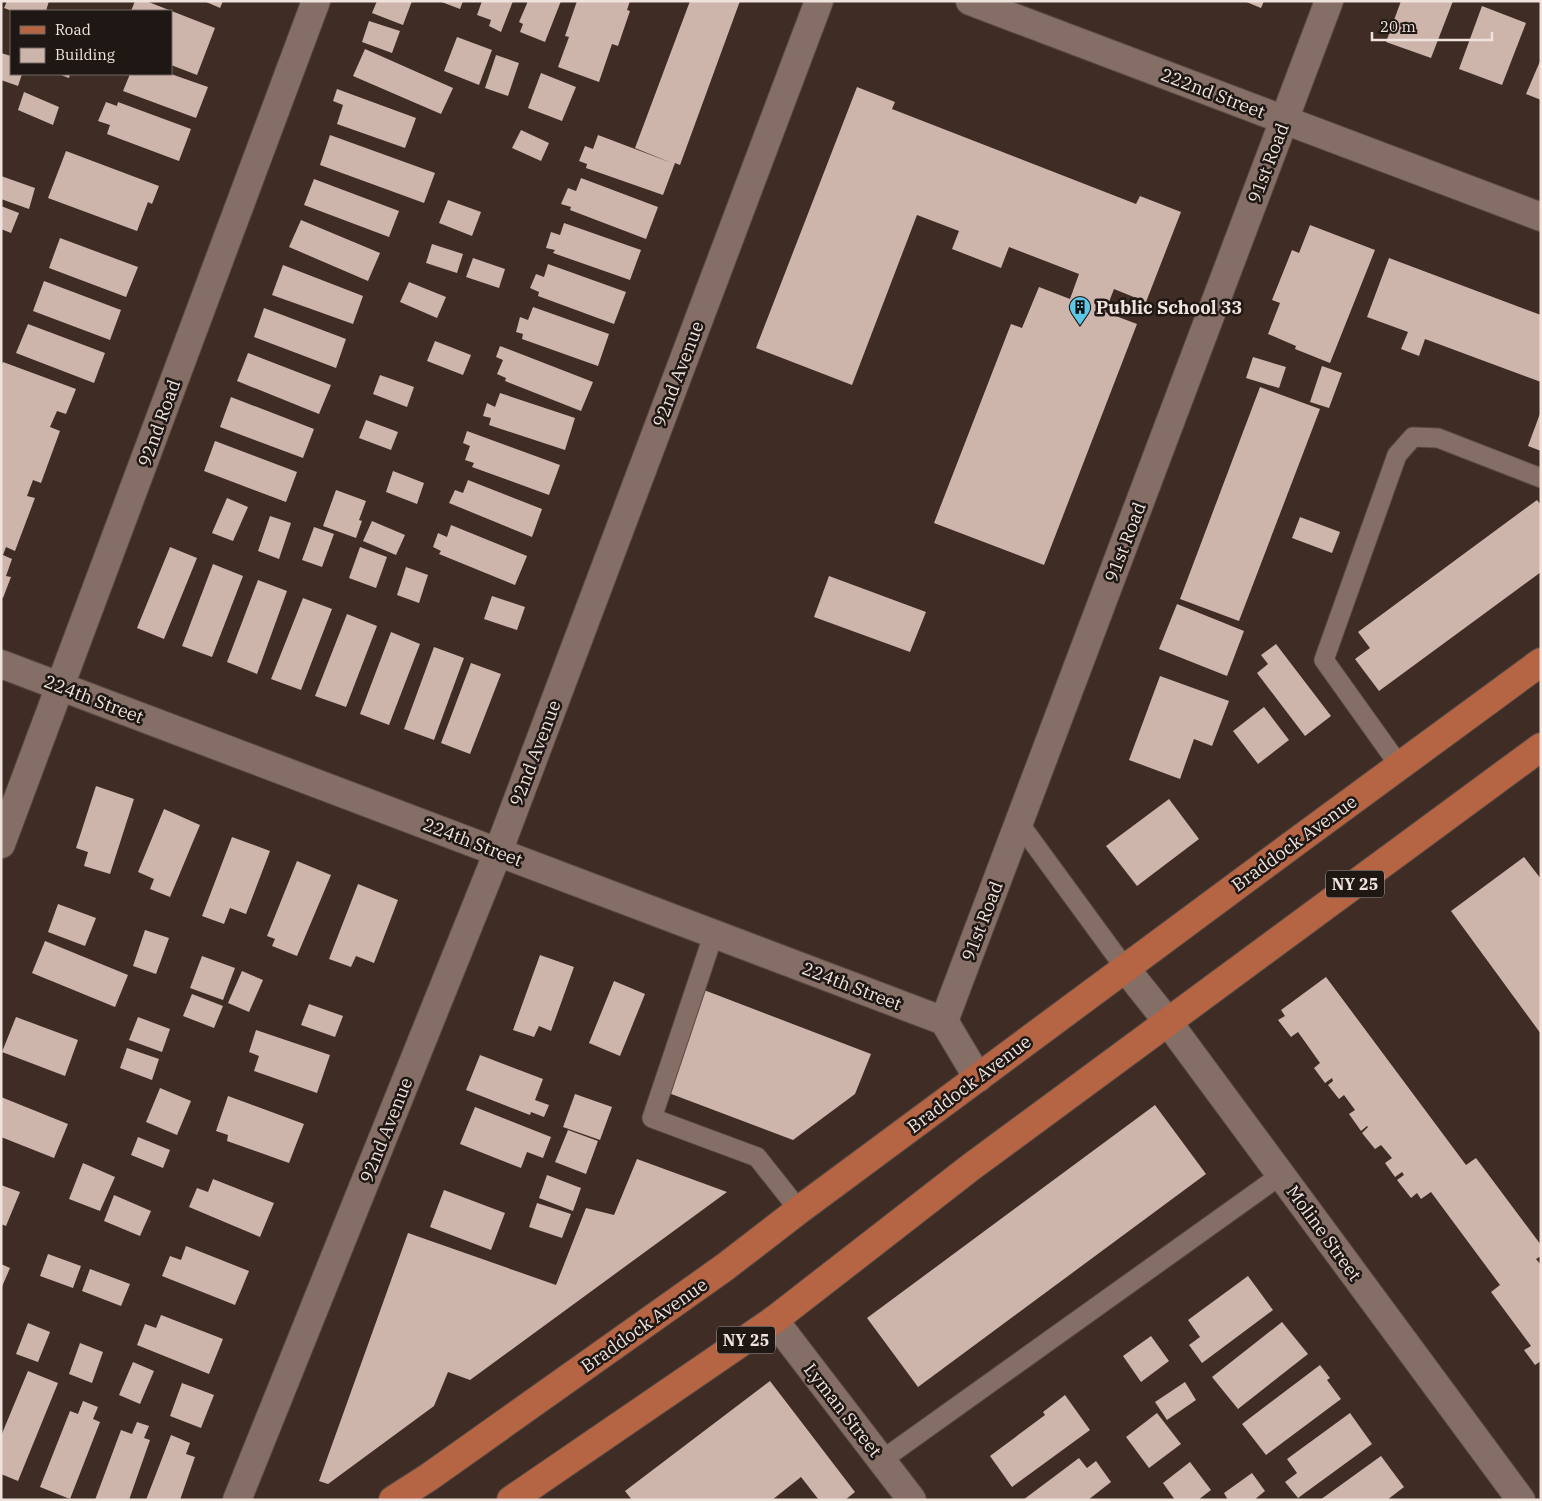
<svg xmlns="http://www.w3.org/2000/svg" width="1542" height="1501" viewBox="0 0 1542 1501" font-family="'IBM Plex Serif',serif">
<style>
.building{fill:#ceb5ac}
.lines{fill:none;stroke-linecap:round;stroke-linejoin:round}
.lane-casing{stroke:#5a4a43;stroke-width:21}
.street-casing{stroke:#5a4a43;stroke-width:30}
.primary-casing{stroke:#5a4a43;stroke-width:30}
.lane{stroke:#856e66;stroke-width:19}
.street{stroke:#856e66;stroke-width:28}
.primary{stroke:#b66544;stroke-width:28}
.labels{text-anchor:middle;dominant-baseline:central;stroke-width:5;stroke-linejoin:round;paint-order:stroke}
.shield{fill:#1f1713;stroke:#b1a6a1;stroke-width:1}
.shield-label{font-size:16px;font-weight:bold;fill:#f0e3de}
.street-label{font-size:18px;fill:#f0e3de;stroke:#1f1713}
.poi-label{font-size:18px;font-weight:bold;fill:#f0e3de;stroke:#1f1713;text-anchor:start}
</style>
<rect width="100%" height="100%" fill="#3f2c25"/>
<g class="building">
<polygon points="7,1 49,1 46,11 12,11 4,8"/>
<polygon points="135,1 146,1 215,28 197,75 171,65 171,11 131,11"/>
<polygon points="204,1 223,1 220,8"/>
<polygon points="377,1 412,1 403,25 372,13"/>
<polygon points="439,1 463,1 460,9"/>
<polygon points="482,1 513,1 501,32 489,26 491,20 477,15"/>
<polygon points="528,1 561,1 545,42 520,32 523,24 519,22"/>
<polygon points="577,1 630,1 627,10 630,11 618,46 612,44 599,82 558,67 569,37 565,36"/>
<polygon points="690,1 740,1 680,165 675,163 663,195 586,168 587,164 579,161 585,146 593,149 598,135 672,163 635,148"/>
<polygon points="1244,1 1264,1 1261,8"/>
<polygon points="1401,1 1453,1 1431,58 1386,42"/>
<polygon points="1482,6 1526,23 1502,85 1459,69"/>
<polygon points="369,21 400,31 392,53 362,42"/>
<polygon points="457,37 492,50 479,85 444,71"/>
<polygon points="365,49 453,88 441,114 353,76"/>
<polygon points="1,53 11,56 11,74 22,74 18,86 1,80"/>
<polygon points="496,55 519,63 508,96 485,88"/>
<polygon points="1541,59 1541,100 1526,94"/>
<polygon points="541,73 576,87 562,121 528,108"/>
<polygon points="58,74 70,74 69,78"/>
<polygon points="130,74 171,74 208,87 196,118 123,91"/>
<polygon points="857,87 895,102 892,109 1136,204 1140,196 1181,212 1146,302 1114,289 1105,312 1137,324 1044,565 934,523 1011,324 1022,328 1039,287 1070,299 1079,274 1009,247 1001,268 952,249 959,231 917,215 852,385 756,348"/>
<polygon points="337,89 416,118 405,148 337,124 343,105 333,101"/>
<polygon points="24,92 59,107 53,125 18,110"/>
<polygon points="106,102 117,106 118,102 191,129 179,161 107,134 110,125 98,121"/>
<polygon points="521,130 549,143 541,161 512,148"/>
<polygon points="330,135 435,173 424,203 320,165"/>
<polygon points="66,151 159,186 152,204 148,202 137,231 48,198"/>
<polygon points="1,176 35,188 29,209 1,199"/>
<polygon points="581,178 658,207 646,239 570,210 571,207 561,204 568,188 576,191"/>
<polygon points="314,179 399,211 389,237 304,205"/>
<polygon points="448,200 481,212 472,236 439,223"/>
<polygon points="1,206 19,213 11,233 1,229"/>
<polygon points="301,220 380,253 368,281 289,247"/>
<polygon points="564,223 641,250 630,280 553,253 555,250 546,248 551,232 560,235"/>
<polygon points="1310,225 1375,250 1330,363 1295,349 1296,346 1268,334 1280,303 1272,300 1292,250 1299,253"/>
<polygon points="60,238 138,267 126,297 49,268"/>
<polygon points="432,244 463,254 457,273 426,263"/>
<polygon points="473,258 505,269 499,288 466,277"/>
<polygon points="1389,258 1541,315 1541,382 1425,339 1419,356 1401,349 1408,332 1367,317"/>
<polygon points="548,264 626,292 614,324 538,296 539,292 530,288 536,274 544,277"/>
<polygon points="283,265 363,296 353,324 272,295"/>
<polygon points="44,281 121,310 110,340 33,311"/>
<polygon points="409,282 446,297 437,318 400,302"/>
<polygon points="533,307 609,334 598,366 522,339 523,334 516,332 520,317 528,320"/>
<polygon points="264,308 346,339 336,368 254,337"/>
<polygon points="28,324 105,353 94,383 16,353"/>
<polygon points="435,341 471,355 463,375 427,361"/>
<polygon points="500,346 593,382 581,411 505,381 506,378 497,374 503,360 496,357"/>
<polygon points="248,353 331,385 319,414 237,381"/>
<polygon points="1253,357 1286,367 1279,388 1246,378"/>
<polygon points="3,362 76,389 66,414 57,411 50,427 60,431 41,483 33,480 27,496 35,498 15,551 6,547 3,555 12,559 6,576 11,577 3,598 1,597 1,366"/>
<polygon points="1322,366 1342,373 1329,408 1310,402"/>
<polygon points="380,375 414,387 407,407 373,394"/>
<polygon points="1260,387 1320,409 1239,621 1180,599"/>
<polygon points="500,393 575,418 565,450 489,425 491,418 483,416 487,403 495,407"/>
<polygon points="231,397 314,429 303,458 220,427"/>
<polygon points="1541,411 1541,451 1528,446"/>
<polygon points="366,420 398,432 391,450 359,438"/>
<polygon points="467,431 560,465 549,495 472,467 474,463 465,460 470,446 463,443"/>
<polygon points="215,441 297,472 286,502 204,471"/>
<polygon points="393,471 424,483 417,504 386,492"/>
<polygon points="468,480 542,509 532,537 449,503 455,490 463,493"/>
<polygon points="336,490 366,501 359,520 362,521 356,538 323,526"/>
<polygon points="227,498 248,507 233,541 212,533"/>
<polygon points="1537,500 1541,505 1541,572 1379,691 1355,659 1370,648 1358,632"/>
<polygon points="270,516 291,523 279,559 258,551"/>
<polygon points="1300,517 1340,532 1332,553 1292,538"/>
<polygon points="372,521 405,535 396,555 363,541"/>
<polygon points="451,525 527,556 515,585 439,554 441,551 433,547 438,533 447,537"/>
<polygon points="314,527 334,534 322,567 302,560"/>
<polygon points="170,547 197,558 164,639 137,628"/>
<polygon points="360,547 387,557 376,588 349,578"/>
<polygon points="213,564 243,576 212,657 182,646"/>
<polygon points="406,567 428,575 419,603 397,595"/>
<polygon points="829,576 926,612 910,652 814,617"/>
<polygon points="258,580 287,591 257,674 227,662"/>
<polygon points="492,596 525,607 517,630 484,619"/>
<polygon points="303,598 332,609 301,690 271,679"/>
<polygon points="1177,604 1244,631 1227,676 1159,649"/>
<polygon points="347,614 377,626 346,707 315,696"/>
<polygon points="391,632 420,644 389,725 360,714"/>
<polygon points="1276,644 1331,716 1305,736 1257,673 1268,664 1261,655"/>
<polygon points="434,647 464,658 434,740 404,729"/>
<polygon points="471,663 501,674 470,754 441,743"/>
<polygon points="1160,676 1229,701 1212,746 1194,739 1180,779 1129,760"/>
<polygon points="1264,707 1289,740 1258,764 1233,731"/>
<polygon points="96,786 134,799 110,874 84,866 88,852 76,848"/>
<polygon points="1169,799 1199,839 1137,886 1106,846"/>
<polygon points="164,809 200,825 170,897 150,889 154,879 138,872"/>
<polygon points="232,837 270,851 246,914 230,908 224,924 202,916"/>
<polygon points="1524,857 1541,879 1541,1034 1451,911"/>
<polygon points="297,861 331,875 297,956 272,946 275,939 267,936"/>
<polygon points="358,884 398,900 374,963 356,956 351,967 329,959"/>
<polygon points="58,904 96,918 85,946 48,932"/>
<polygon points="145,930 169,938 156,974 133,966"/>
<polygon points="45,941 128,975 115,1007 32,973"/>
<polygon points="540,955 574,967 551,1031 539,1026 534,1037 513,1030"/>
<polygon points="202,956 235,968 223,1000 190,988"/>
<polygon points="242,971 263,980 249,1012 228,1003"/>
<polygon points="1326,977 1466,1165 1476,1158 1541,1245 1541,1256 1536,1259 1541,1265 1541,1361 1535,1365 1524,1350 1531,1346 1491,1292 1500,1285 1431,1192 1421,1199 1417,1193 1411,1198 1397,1180 1404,1175 1402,1172 1395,1177 1385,1163 1392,1158 1381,1145 1375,1149 1362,1133 1368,1127 1367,1126 1361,1131 1349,1114 1355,1110 1344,1095 1339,1099 1328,1085 1333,1081 1332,1078 1325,1083 1314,1068 1320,1063 1298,1032 1291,1037 1278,1020 1285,1016 1281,1010"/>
<polygon points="614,981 645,994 620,1056 589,1043"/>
<polygon points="704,990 871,1054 855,1094 793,1140 666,1092"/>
<polygon points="192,994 223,1006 214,1028 183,1016"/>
<polygon points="309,1004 343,1016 335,1037 301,1025"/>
<polygon points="16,1017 78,1040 65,1076 2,1052"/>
<polygon points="138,1017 170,1029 162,1052 129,1040"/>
<polygon points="256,1030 330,1055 317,1093 254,1071 259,1056 249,1052"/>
<polygon points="127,1048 159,1059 152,1080 120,1068"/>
<polygon points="480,1055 543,1079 535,1100 549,1105 544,1117 531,1112 530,1115 466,1090"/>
<polygon points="160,1088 191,1101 177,1135 146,1122"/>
<polygon points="575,1094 612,1107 600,1140 563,1127"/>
<polygon points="228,1096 304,1124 289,1163 227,1141 228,1135 216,1131"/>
<polygon points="1,1097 68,1124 54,1158 1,1137"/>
<polygon points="1155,1105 1206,1174 918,1387 867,1318"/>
<polygon points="475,1107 551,1137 543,1158 527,1152 521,1168 460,1144"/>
<polygon points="568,1130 598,1141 586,1174 555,1162"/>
<polygon points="138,1137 170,1150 163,1168 131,1155"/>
<polygon points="637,1159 727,1192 470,1380 448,1372 434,1406 328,1484 319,1481 408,1233 556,1285 586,1208 614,1215"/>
<polygon points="83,1163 115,1177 100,1211 69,1199"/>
<polygon points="547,1175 581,1188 573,1211 539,1198"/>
<polygon points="213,1179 274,1203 260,1237 189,1207 197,1188 208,1192"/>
<polygon points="1,1185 20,1192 6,1226 1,1224"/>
<polygon points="444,1190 505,1213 491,1250 430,1227"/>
<polygon points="114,1195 151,1211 140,1236 104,1221"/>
<polygon points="537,1203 571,1214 562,1238 529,1227"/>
<polygon points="186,1246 249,1271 235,1305 162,1276 170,1256 181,1260"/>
<polygon points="48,1254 81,1266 73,1288 40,1276"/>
<polygon points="1,1264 10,1268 1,1289"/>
<polygon points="90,1269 130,1284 121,1306 82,1291"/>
<polygon points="1248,1276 1273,1310 1202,1363 1189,1345 1200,1337 1188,1320"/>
<polygon points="161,1315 223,1339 209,1374 137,1345 145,1324 156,1328"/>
<polygon points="1282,1322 1308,1354 1238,1409 1212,1377"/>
<polygon points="28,1323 50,1332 38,1362 16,1354"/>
<polygon points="1151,1336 1169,1361 1141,1382 1123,1356"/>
<polygon points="80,1343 103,1352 92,1383 69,1374"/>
<polygon points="133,1362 154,1371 140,1404 119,1395"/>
<polygon points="1320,1365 1330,1378 1327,1380 1341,1399 1266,1455 1242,1424"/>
<polygon points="28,1371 58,1383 18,1481 1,1474 1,1436"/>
<polygon points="770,1381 855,1492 845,1500 819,1500 801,1477 772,1500 632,1500 625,1491"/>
<polygon points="1185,1382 1196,1400 1167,1420 1155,1402"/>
<polygon points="182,1383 214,1395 201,1428 170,1416"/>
<polygon points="1065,1395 1090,1430 1012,1487 990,1456 1045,1415 1043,1412"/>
<polygon points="83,1401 98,1407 93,1419 100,1422 70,1499 40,1487 70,1411 78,1414"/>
<polygon points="1157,1413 1181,1444 1149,1468 1126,1437"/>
<polygon points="1350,1413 1372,1444 1298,1498 1285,1482 1297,1473 1287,1459"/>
<polygon points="137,1422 149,1426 144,1438 150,1440 129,1500 95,1500 121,1430 132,1434"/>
<polygon points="171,1435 190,1443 186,1454 195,1457 180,1500 146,1500"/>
<polygon points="1381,1456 1404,1487 1387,1500 1320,1500"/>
<polygon points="1079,1458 1087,1468 1096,1461 1111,1482 1088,1500 1023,1500"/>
<polygon points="1190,1462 1211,1490 1198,1500 1175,1500 1163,1483"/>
<polygon points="1252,1473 1265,1491 1254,1500 1228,1500 1224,1493"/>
</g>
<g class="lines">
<g class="lane-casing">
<g id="lane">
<polyline points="1399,765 1324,660 1397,455 1413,437 1438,438 1541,478"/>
<polyline points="1019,823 1125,968"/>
<polyline points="714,933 652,1118 757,1157 799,1210"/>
<polyline points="882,1460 1281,1175"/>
</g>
</g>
<g class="street-casing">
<g id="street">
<polyline points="970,1 1541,217"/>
<polyline points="1,664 944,1021"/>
<polyline points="1,844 316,1"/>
<polyline points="1125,968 1168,1022 1521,1500"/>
<polyline points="944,1021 1329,1"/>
<polyline points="944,1021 978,1078"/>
<polyline points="774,1320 912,1500"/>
<polyline points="237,1500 498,852 819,1"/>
</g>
</g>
<g class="primary-casing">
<g id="primary">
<polyline points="393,1500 429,1477 725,1267 799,1210 1304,836 1541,662"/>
<polyline points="511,1500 774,1320 971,1167 1541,747"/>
</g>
</g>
<use href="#lane" class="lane"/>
<use href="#street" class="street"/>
<use href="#primary" class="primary"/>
</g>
<defs>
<g id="building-pin" transform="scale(1.125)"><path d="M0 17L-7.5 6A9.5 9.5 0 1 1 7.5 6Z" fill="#5dc7e8" stroke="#1f1713"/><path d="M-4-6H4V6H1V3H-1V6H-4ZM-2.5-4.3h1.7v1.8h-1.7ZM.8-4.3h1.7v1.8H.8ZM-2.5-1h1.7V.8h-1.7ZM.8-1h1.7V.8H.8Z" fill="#111"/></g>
</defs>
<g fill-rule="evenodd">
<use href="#building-pin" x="1080" y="307"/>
</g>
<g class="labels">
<g class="shield">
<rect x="1326" y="870.5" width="58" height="27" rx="4"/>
<rect x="717" y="1326.5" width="58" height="27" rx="4"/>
</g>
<g class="shield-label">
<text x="1355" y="884">NY 25</text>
<text x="746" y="1340">NY 25</text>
</g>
<g class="street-label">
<text transform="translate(1213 93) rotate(21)">222nd Street</text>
<text transform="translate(1268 163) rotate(-69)">91st Road</text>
<text transform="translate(678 374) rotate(-69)">92nd Avenue</text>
<text transform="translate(159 423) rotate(-70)">92nd Road</text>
<text transform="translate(1125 542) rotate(-69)">91st Road</text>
<text transform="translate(94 699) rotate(21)">224th Street</text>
<text transform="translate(535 753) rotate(-69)">92nd Avenue</text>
<text transform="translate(473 842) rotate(21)">224th Street</text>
<text transform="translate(1294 843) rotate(-36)">Braddock Avenue</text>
<text transform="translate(982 921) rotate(-69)">91st Road</text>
<text transform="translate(852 986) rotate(21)">224th Street</text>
<text transform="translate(969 1084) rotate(-37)">Braddock Avenue</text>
<text transform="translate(386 1130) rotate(-68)">92nd Avenue</text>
<text transform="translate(1324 1233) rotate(54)">Moline Street</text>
<text transform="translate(644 1325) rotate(-35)">Braddock Avenue</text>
<text transform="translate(843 1410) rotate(52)">Lyman Street</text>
</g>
<g class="poi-label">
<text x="1096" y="307">Public School 33</text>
</g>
</g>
<rect width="1542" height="1501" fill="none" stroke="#f0e3de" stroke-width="5"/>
<rect x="10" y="10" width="162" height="65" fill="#1f1713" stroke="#736964"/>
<rect x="20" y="26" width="25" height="8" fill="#b66544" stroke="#736964"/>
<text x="55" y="35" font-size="15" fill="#f0e3de">Road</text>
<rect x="20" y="48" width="25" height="15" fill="#ceb5ac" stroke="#736964"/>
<text x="55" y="60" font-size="15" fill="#f0e3de">Building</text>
<path d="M1372 32v8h120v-8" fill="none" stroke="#f0e3de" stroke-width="2.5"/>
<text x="1380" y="32" font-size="15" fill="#f0e3de" stroke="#1f1713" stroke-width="4" paint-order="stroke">20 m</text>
</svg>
